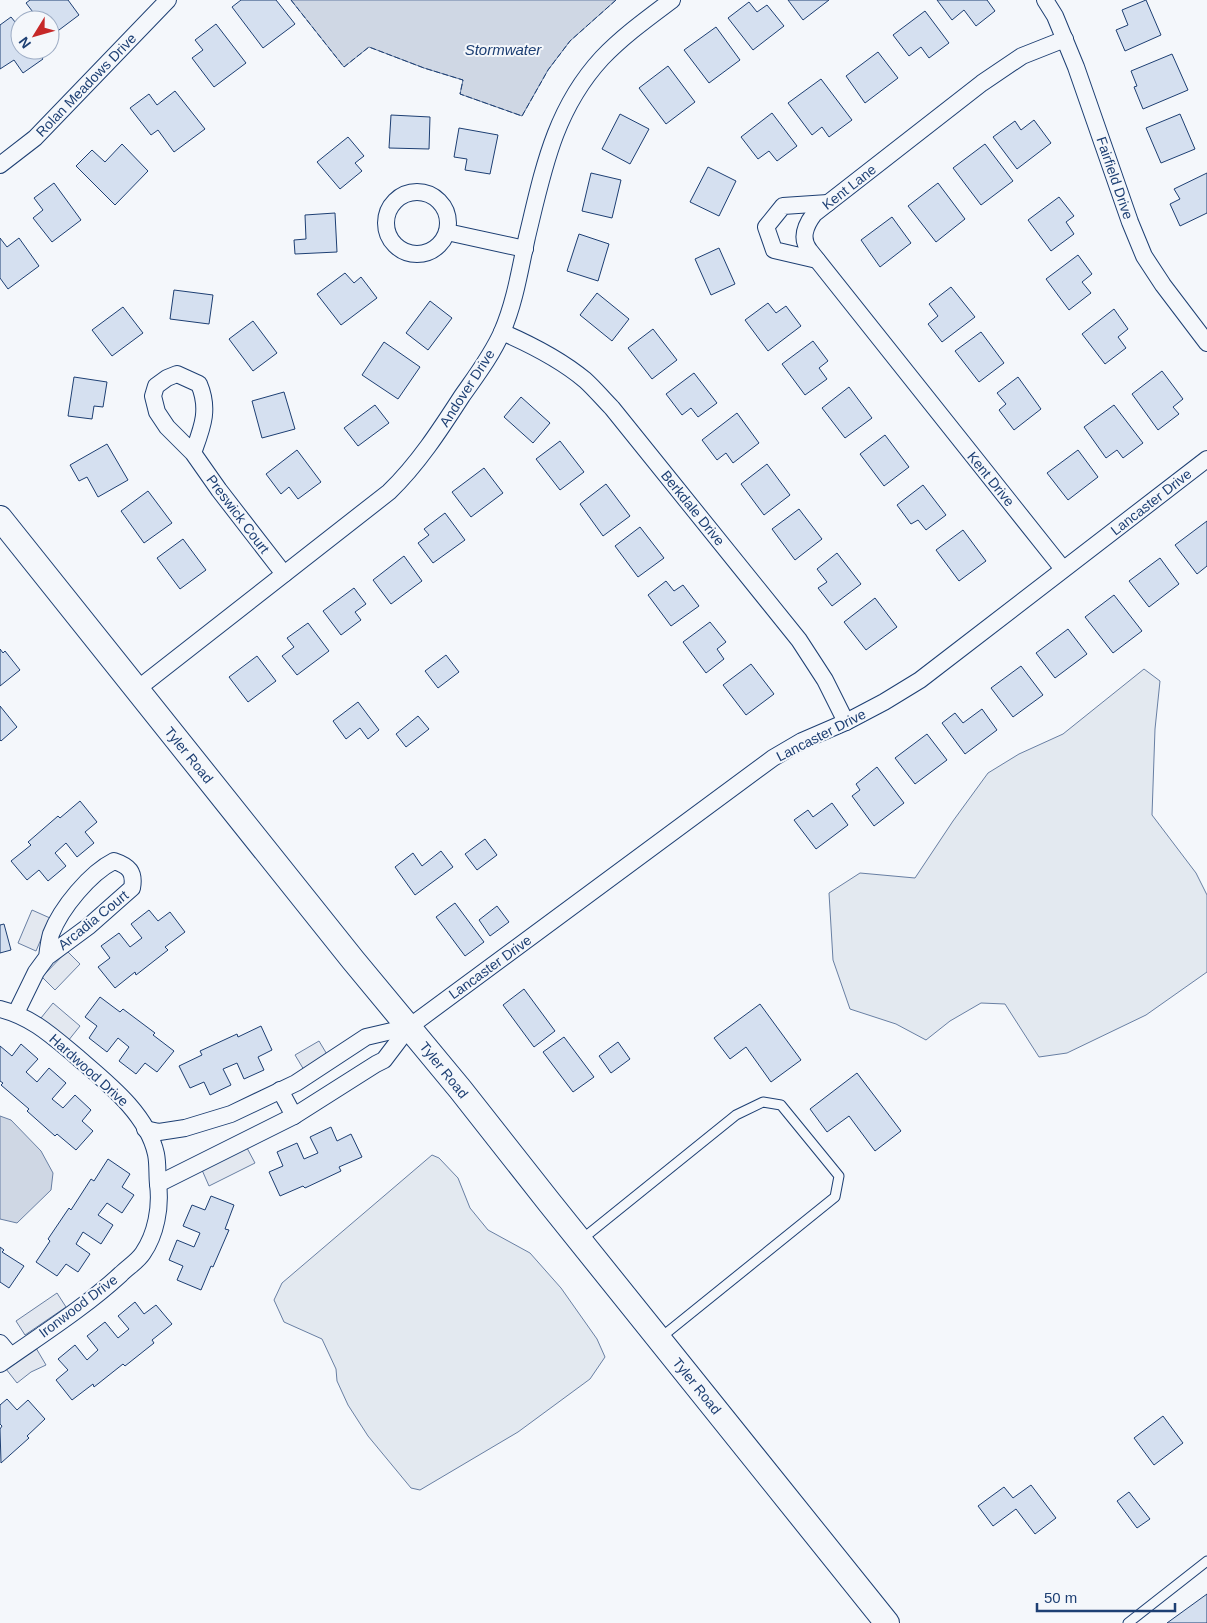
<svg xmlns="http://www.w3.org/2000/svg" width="1207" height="1623" viewBox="0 0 1207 1623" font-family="Helvetica,sans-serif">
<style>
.green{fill:#e3e9f0;stroke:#687fa3}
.parking{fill:#e3e8f0;stroke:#687fa3}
.water{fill:#cfd7e4;stroke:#687fa3}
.building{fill:#d5e0f0;stroke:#1d3f73}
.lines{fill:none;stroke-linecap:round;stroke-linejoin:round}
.lane-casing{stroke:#1d3f73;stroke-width:11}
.street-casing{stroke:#1d3f73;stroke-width:18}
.secondary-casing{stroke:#1d3f73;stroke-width:26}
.lane{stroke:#f4f7fb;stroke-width:9}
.street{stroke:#f4f7fb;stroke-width:16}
.secondary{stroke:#f4f7fb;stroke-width:24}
.fence{stroke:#1d3f73;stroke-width:1;stroke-dasharray:6 2.5;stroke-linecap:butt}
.labels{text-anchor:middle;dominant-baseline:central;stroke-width:4;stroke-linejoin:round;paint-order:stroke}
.street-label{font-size:14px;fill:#1d3f73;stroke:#f4f7fb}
.water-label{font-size:15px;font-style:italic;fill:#1d3f73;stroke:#f4f7fb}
</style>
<rect width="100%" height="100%" fill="#f4f7fb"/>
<g class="green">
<polygon points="1144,669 1160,681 1155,729 1152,815 1196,873 1207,895 1207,972 1146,1015 1067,1053 1039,1057 1005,1004 981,1003 950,1021 926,1040 896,1024 850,1009 833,960 829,893 860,873 915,878 953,821 988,773 1019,754 1063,734"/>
<polygon points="432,1155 439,1158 458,1178 470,1208 488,1230 530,1253 561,1288 597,1339 605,1357 590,1379 518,1432 420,1490 411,1488 368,1436 348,1405 337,1381 336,1369 322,1339 284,1322 274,1300 282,1283"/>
</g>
<g class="parking">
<polygon points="32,910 50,918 36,951 18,943"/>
<polygon points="67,951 80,964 55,990 42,977"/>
<polygon points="53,1003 80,1026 68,1041 41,1018"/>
<polygon points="319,1041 328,1056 304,1070 295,1055"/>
<polygon points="247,1148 255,1163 209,1186 202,1170"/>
<polygon points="57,1293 66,1307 25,1335 16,1321"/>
<polygon points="36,1348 46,1365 31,1372 17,1383 6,1369"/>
</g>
<g class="water">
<polygon points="291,0 616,0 570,41 548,70 522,116 460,94 463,80 424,68 369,47 344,67"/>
<polygon points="0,1116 11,1120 41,1151 53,1173 51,1190 17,1223 0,1219"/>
</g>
<g class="building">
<polygon points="30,0 68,0 79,15 51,36 50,20 39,20 26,3"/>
<polygon points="241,0 276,0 295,24 263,48 232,7"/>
<polygon points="788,0 829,0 803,20"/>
<polygon points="937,0 987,0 995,11 976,26 964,10 952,20"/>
<polygon points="1146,0 1161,35 1125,51 1116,30 1128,25 1122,10"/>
<polygon points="749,2 757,12 767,5 784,26 753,50 728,18"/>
<polygon points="925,11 949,43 929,58 921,47 909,56 893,35"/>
<polygon points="11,17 20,28 20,50 36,50 43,59 23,73 14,60 0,69 0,25"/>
<polygon points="216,24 246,63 214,87 192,58 203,50 195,40"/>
<polygon points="716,27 740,60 709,83 684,50"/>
<polygon points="878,52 898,78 865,103 846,76"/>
<polygon points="1172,54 1188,90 1143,109 1134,87 1137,86 1131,71"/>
<polygon points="668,66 695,102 666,124 639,88"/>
<polygon points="821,79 852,120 829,137 822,127 812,135 788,103"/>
<polygon points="175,91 205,129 174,152 158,130 151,135 130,108 149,94 157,105"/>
<polygon points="772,113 797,146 777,161 769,151 758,159 741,137"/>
<polygon points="620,114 649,129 630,164 602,149"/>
<polygon points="1180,114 1195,149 1161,163 1146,128"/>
<polygon points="391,115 430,117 429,149 389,148"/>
<polygon points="1034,120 1051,143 1017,169 993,137 1015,121 1021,130"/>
<polygon points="459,128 498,135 490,174 465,170 467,159 454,157"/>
<polygon points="348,137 364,156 355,163 362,171 340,189 317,162"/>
<polygon points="122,144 148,171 115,205 76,166 92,150 105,162"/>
<polygon points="985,144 1013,181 981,205 953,168"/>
<polygon points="708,167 736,181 719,216 690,202"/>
<polygon points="591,173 621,180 612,218 582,211"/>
<polygon points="1207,173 1207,213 1180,226 1170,204 1180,199 1174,189"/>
<polygon points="54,183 81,220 52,242 33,218 43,210 34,198"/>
<polygon points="938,183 965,219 936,242 908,206"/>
<polygon points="1059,197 1074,216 1066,222 1074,234 1051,251 1028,220"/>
<polygon points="335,213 337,252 295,254 294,240 306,239 305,215"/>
<polygon points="892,217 911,243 880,267 861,240"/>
<polygon points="579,234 609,244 598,281 567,271"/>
<polygon points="0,238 7,247 19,238 39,266 8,289 0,278"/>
<polygon points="719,248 735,284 711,295 695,259"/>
<polygon points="1078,255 1092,274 1082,282 1091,293 1069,310 1046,279"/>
<polygon points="345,273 354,283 361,277 377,298 341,325 317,294"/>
<polygon points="951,287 975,317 942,342 928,324 938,316 929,304"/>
<polygon points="174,290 213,295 209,324 170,319"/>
<polygon points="597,293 629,319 612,341 580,315"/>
<polygon points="430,301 452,318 428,350 406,333"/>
<polygon points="768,303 776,313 786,306 801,326 768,351 745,320"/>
<polygon points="123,307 143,333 112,356 92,330"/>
<polygon points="1114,309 1128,329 1118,337 1126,348 1105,364 1082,334"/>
<polygon points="253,321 277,353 253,371 229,339"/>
<polygon points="653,329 677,360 652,379 628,348"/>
<polygon points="981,332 1004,363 979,382 955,351"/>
<polygon points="813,341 828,361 819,368 827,379 805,395 782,364"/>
<polygon points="384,342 420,367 398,399 362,375"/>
<polygon points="1162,371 1183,399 1173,407 1179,414 1158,430 1132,394"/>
<polygon points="694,373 717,403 698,417 691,408 682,415 666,394"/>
<polygon points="74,377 107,382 103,407 94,406 92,419 68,416"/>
<polygon points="1018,377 1041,409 1014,430 999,410 1006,404 997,393"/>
<polygon points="849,387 872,418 845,438 822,408"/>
<polygon points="284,392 295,429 262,438 252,401"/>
<polygon points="521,397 550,423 533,443 504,417"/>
<polygon points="375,405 389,423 358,446 344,428"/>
<polygon points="1114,405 1143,443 1123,458 1117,450 1106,458 1084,427"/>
<polygon points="737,413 759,443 733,463 726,453 717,460 702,440"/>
<polygon points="885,435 909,467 884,486 860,454"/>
<polygon points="560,441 584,472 560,490 536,459"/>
<polygon points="107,444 128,480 98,497 87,477 79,481 70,465"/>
<polygon points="297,450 321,482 298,499 289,487 281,494 266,474"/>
<polygon points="1078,450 1098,477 1068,500 1047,473"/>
<polygon points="767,464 790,495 764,515 741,484"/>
<polygon points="484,468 503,493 471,517 452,492"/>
<polygon points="606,484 630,516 603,536 580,504"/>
<polygon points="923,485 946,515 926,530 918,520 911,524 897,505"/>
<polygon points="148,491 172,523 144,543 121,511"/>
<polygon points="799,509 822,539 795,560 772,529"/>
<polygon points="445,513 465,540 433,563 418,543 429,535 424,529"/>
<polygon points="1207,521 1207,566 1197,574 1175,545"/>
<polygon points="640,527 664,558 638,577 615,546"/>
<polygon points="963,530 986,561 959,581 936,550"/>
<polygon points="183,539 206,570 180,589 157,558"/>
<polygon points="837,553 861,584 832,606 818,588 827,582 817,569"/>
<polygon points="404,556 422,581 391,604 373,580"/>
<polygon points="1160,558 1179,584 1149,607 1129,581"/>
<polygon points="666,581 674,591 683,585 699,606 671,626 648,595"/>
<polygon points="354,588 366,604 355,612 361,620 341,635 323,611"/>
<polygon points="1114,595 1142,631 1113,653 1085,617"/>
<polygon points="875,598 897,627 866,650 844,622"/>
<polygon points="710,622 726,642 717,649 724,659 706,673 683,642"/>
<polygon points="308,623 329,651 297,675 282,656 294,647 287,638"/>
<polygon points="1068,629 1087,654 1055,678 1036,653"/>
<polygon points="0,649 3,653 5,651 20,670 0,686"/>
<polygon points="446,655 459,672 438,688 425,671"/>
<polygon points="257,656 276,681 248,702 229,677"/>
<polygon points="751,664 774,694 746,715 723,685"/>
<polygon points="1021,666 1043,695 1013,717 991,688"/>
<polygon points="358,702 379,730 368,739 360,728 346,739 333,721"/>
<polygon points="0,706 17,727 1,741 0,740"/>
<polygon points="982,709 997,730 965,754 942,723 955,713 963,723"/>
<polygon points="418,716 429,729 406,747 396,734"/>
<polygon points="927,734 947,760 915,784 895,758"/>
<polygon points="877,767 904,803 874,826 852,796 860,790 856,784"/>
<polygon points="80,801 97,822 85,832 94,843 77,857 66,843 55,853 66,866 48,881 39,870 27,880 11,861 31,845 28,842 58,816 60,818"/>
<polygon points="832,803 848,825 816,849 794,820 808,810 813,817"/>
<polygon points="485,839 497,855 477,870 465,854"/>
<polygon points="441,851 453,867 415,895 395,867 413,853 422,866"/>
<polygon points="455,903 484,942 465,956 436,917"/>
<polygon points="497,906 509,922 490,936 479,920"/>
<polygon points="149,910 158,921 170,912 185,932 165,947 168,950 136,975 135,972 115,988 98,967 110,958 101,946 119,933 130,947 142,938 131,924"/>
<polygon points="4,924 11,950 0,953 0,925"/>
<polygon points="524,989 555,1031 534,1047 503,1005"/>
<polygon points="100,997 120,1012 123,1009 155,1033 153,1035 174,1051 157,1072 145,1063 136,1074 119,1061 129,1047 118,1038 107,1052 89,1038 97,1026 85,1017"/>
<polygon points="760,1004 801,1060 771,1082 746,1047 730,1059 714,1038"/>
<polygon points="261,1026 272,1050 258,1057 264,1070 244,1079 237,1063 223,1069 231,1085 210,1095 204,1082 190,1088 179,1066 202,1055 200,1051 237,1034 238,1037"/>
<polygon points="564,1037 594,1077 573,1092 543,1052"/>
<polygon points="618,1042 630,1059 611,1073 599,1056"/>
<polygon points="21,1044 38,1059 26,1072 37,1082 49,1068 66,1083 52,1099 63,1108 75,1095 91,1110 82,1121 93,1131 76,1150 57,1134 55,1136 27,1111 29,1109 1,1085 3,1083 0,1081 0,1046 12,1056"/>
<polygon points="857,1073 901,1131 875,1151 849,1116 827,1132 810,1109"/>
<polygon points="331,1127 337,1141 351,1134 362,1157 339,1167 341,1171 305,1188 303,1186 280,1196 269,1172 283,1166 277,1152 297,1143 304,1159 318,1153 310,1137"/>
<polygon points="108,1159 130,1174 122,1187 134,1195 122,1213 107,1203 98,1215 113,1225 101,1244 83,1232 76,1244 90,1254 78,1272 66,1264 57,1276 36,1262 50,1241 48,1239 69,1208 71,1210 91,1179 94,1181"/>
<polygon points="211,1196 234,1205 225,1229 229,1230 213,1267 211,1266 201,1290 177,1280 183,1266 169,1260 177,1240 194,1247 200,1233 183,1226 192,1205 205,1210"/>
<polygon points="0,1247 4,1250 2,1252 24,1266 9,1288 0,1282"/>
<polygon points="135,1302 144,1314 156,1305 172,1324 152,1340 154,1343 125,1366 123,1364 94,1387 93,1384 72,1400 56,1380 68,1370 58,1359 75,1345 87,1360 98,1350 87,1336 105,1322 118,1338 129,1329 118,1316"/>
<polygon points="7,1399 17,1410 28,1400 45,1419 27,1436 29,1438 1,1463 0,1429 2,1426 0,1424 0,1405"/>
<polygon points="1163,1416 1183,1443 1154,1465 1134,1438"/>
<polygon points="1031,1485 1056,1518 1035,1534 1016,1509 993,1526 978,1506 1004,1487 1013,1498"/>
<polygon points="1129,1492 1150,1519 1137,1528 1117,1501"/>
<polygon points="1207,1594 1207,1623 1167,1623"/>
</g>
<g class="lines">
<g class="lane-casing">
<g id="lane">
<polyline points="581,1240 736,1115 763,1102 781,1105 839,1176 835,1197 659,1339"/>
<polyline points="1128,1623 1207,1561"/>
</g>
</g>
<g class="street-casing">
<g id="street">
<polyline points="1045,0 1055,16 1076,67 1130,222 1144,256 1163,285 1207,343"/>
<polyline points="0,165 35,138 168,0"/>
<circle cx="417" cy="223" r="31"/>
<polyline points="447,232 525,249"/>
<polyline points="817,260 774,250 766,227 783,206 828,203"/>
<path d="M502,332C532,345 560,359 585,380C595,389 603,399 612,408L799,640L825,680L846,722"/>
<path d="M193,453C202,428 210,410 199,384L177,374L167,378L156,386L153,396L157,412L167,427L193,453L219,490L284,574"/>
<path d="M1063,569L810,251C800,239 805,226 814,214L982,83L1022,56L1065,39"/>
<path d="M136,690L389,492C418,464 440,430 462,396C476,376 492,355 502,332C515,302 520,269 527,237C543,171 554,110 602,58C623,36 648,18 672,0"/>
<path d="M0,1009C32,1017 52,1036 76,1056C106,1082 147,1113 156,1154C158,1164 157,1175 158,1184C161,1207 156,1234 143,1253C138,1261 128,1267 121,1274C84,1308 41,1335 0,1364"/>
<path d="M16,1013L36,972L47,957L89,926L132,888C135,872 129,866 114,861C90,873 61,908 51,934C49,941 48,949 47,957"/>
<polyline points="280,1090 294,1116"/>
<polyline points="145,1129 159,1132 185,1128 231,1114 296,1083 366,1037 409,1027"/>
<polyline points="158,1184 294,1116 376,1064 384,1060 409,1027 773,758 802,741 846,722 884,702 920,680 1207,459"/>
<polyline points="0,1343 11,1356"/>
</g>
</g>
<g class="secondary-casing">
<polyline id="secondary" points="0,518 353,960 460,1089 549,1202 887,1623"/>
</g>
<use href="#lane" class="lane"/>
<use href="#street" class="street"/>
<use href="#secondary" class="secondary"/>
<polyline class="fence" points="291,0 344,67 369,47 424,68 463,80 460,94 522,116 548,70 570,41 616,0"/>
</g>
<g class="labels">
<g class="street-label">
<text transform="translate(86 85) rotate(-46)">Rolan Meadows Drive</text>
<text transform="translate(1115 178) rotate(71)">Fairfield Drive</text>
<text transform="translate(849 187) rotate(-38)">Kent Lane</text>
<text transform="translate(467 388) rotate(-57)">Andover Drive</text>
<text transform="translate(991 479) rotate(51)">Kent Drive</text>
<text transform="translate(1151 502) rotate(-38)">Lancaster Drive</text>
<text transform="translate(693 508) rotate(51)">Berkdale Drive</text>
<text transform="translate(238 514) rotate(53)">Preswick Court</text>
<text transform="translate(821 735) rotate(-27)">Lancaster Drive</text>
<text transform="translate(189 755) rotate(51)">Tyler Road</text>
<text transform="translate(93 920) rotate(-39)">Arcadia Court</text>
<text transform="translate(490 967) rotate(-36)">Lancaster Drive</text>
<text transform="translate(89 1070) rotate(42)">Hardwood Drive</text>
<text transform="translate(444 1070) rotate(51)">Tyler Road</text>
<text transform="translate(78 1306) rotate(-37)">Ironwood Drive</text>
<text transform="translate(697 1386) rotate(51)">Tyler Road</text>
</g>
<g class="water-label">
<text x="503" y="49">Stormwater</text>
</g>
</g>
<g transform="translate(35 35) rotate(233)"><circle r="24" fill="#f4f7fb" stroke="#9eadc5"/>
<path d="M0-4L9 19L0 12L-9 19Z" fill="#c62828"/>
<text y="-8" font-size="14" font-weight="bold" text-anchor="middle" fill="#1d3f73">N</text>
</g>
<path d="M1037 1603v8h138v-8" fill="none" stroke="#1d3f73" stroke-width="2.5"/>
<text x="1044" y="1603" font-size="15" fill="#1d3f73" stroke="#f4f7fb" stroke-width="4" paint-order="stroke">50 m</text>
</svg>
